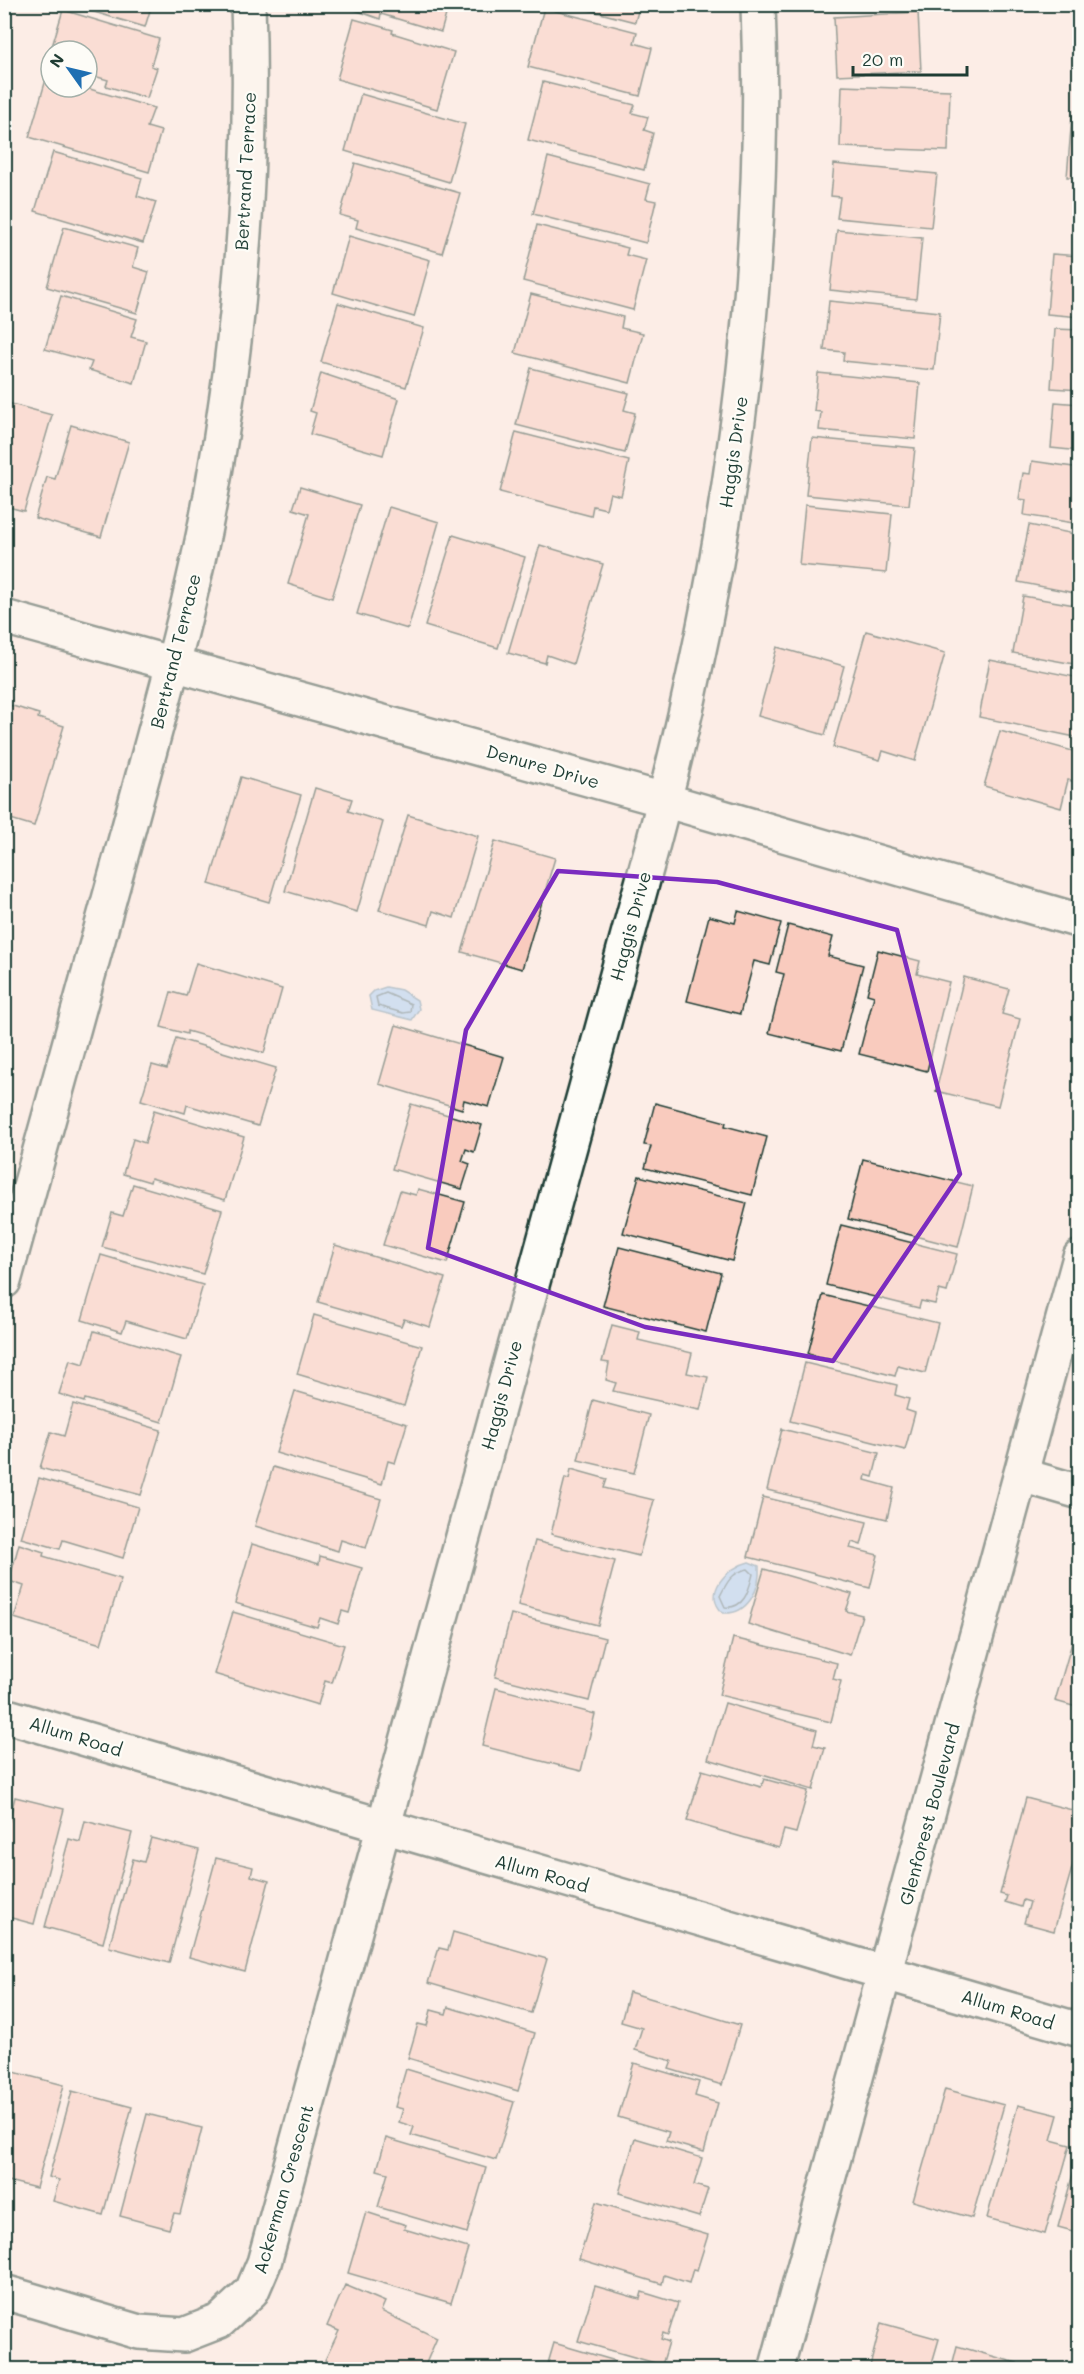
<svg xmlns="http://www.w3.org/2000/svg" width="1084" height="2374" viewBox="0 0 1084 2374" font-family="Mali,sans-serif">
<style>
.water{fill:#a1cefb;stroke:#6d94ab;stroke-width:1.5}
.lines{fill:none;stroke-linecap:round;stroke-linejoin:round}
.shore{stroke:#537784;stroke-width:1.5}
.building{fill:#f9cbbe;stroke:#1f3d34;stroke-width:1.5}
.street-casing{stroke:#1f3d34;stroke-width:38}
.street{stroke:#fdfcf7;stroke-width:33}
.marked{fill:none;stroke:#7b2cbf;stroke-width:4.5;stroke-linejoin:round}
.labels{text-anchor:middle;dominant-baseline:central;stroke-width:4.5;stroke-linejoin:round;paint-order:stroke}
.street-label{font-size:18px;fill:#1f3d34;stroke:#fdfcf7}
</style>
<rect width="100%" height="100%" fill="#fcede6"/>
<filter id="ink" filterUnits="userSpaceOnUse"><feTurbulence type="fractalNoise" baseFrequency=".0167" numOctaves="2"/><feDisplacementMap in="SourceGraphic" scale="12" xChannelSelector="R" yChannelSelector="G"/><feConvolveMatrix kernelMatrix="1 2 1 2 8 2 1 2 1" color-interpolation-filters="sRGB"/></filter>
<g filter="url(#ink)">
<g class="water">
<polygon points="386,987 401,990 417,1000 419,1009 412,1020 372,1010 369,996 374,991"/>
<path d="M749,1562L759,1566C761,1590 747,1615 723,1613C702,1593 727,1567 749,1562Z"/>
</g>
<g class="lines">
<g class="shore">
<polygon points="386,993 411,1004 410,1012 403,1013 378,1006 376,997"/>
<path d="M748,1569L753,1574C749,1589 745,1609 725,1607L720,1596C727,1582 732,1572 748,1569Z"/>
</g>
</g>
<g class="building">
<polygon points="67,4 152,4 145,27"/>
<polygon points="338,4 449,4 441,32 381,14 380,19"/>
<polygon points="565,4 640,4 635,22"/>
<polygon points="544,8 637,32 634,43 652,48 640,96 528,67"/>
<polygon points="63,10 159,39 151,66 157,68 147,98 106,86 108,80 87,74 87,51 51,51 51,64 47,63"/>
<polygon points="918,12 921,71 837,75 834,17"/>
<polygon points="354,19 393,30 392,33 454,52 437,109 337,79"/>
<polygon points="47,76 51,78 51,87 83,87 154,108 147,127 161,131 149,172 29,137"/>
<polygon points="543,82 635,105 632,113 648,117 644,130 653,133 644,170 528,140"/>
<polygon points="842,86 950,90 948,151 840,147"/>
<polygon points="361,94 465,124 449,182 345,151"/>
<polygon points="1072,116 1080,116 1080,177 1067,177"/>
<polygon points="53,152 142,178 137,196 156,202 143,243 35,211"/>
<polygon points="548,157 650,184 646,199 656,201 646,243 533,214"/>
<polygon points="355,163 460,193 442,253 356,228 358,220 340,215"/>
<polygon points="834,164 937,174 931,227 837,218 840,197 831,196"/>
<polygon points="537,225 628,248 626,255 646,260 633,310 523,281"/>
<polygon points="64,227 138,248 133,267 149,272 137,313 47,287"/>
<polygon points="837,230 922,238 916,299 830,290"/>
<polygon points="349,236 430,260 414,317 333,293"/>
<polygon points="1052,254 1080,256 1080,317 1047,314"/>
<polygon points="531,294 623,317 621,328 643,333 630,383 515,353"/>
<polygon points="61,296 137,319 131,337 146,341 134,383 89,370 92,362 45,349"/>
<polygon points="829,301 940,312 934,370 843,361 844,352 824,350"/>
<polygon points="338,303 424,328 406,387 321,362"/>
<polygon points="1055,329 1080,330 1080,390 1051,388"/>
<polygon points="531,368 629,393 624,410 635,413 625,453 516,425"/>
<polygon points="321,373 399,399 383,455 310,434 316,413 310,411"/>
<polygon points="818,373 920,383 915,439 819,430 821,412 814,411"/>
<polygon points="4,402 52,415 24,511 4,506"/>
<polygon points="1055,402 1080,404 1080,451 1051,448"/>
<polygon points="71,425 129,442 101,537 35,518 47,477 55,479"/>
<polygon points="516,432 629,461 621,496 610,493 606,509 593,506 591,516 500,492"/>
<polygon points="812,438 915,448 909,505 806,495"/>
<polygon points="1032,461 1080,468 1080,524 1024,515 1026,500 1019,499 1023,473 1030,474"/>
<polygon points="300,487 360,505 332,598 288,584 309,514 293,509"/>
<polygon points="805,505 892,514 886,573 799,565"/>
<polygon points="389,507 439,522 408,629 357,614"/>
<polygon points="1029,525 1080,535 1080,594 1018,582"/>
<polygon points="453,535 525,557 498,648 425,626"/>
<polygon points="540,545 603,564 573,664 547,655 545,663 508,653"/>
<polygon points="1023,596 1080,606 1080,665 1013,653"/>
<polygon points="866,631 945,653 915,761 883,751 880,760 833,747"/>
<polygon points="777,647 844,666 825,735 758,716"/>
<polygon points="990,660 1080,678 1080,738 979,717"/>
<polygon points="6,704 39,714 38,718 64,726 34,826 4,817"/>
<polygon points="1000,731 1080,753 1079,783 1068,780 1061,808 984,786"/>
<polygon points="241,777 301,795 269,902 209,884"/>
<polygon points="315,788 352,799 348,811 383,822 357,912 285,891"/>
<polygon points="408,815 478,836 454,918 433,911 429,925 379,910"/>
<polygon points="495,841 555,858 522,969 462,952"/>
<polygon points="738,911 781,923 770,965 754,961 740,1014 687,1001 709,916 735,923"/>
<polygon points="4,916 11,917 4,939"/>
<polygon points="788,925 833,937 828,956 863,965 841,1051 769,1033 784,974 776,972"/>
<polygon points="878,950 920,961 917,974 949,982 927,1071 859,1054 874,996 867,994"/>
<polygon points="196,963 282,989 264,1053 187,1031 187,1034 161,1027 171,992 186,996"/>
<polygon points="964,977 1009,989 1002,1014 1020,1019 998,1106 936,1091"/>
<polygon points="396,1025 504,1057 489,1107 464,1100 462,1109 379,1084"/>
<polygon points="176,1038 276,1068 258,1126 187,1105 185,1113 141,1100 152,1065 167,1069"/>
<polygon points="655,1103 726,1122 725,1126 767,1137 752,1195 645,1168 651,1146 644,1145"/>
<polygon points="411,1104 482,1125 474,1152 466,1149 462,1161 470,1164 462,1189 392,1169"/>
<polygon points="154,1110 244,1137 225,1200 151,1178 150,1182 123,1174 133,1139 145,1143"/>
<polygon points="863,1159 973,1186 958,1247 848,1219"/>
<polygon points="639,1176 747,1203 732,1261 623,1233"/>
<polygon points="133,1184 222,1210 203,1274 102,1247 112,1213 123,1216"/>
<polygon points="418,1189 465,1202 447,1263 383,1245 400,1191 416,1195"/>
<polygon points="841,1225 957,1254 947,1292 939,1290 935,1304 921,1301 919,1308 826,1285"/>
<polygon points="335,1245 445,1278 430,1327 404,1319 401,1326 318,1302"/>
<polygon points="619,1247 721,1273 706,1332 603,1306"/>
<polygon points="101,1255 203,1285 187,1339 126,1321 122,1332 82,1320"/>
<polygon points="823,1295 938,1323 925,1373 898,1366 895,1376 808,1354"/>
<polygon points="314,1315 422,1346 404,1406 297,1374"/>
<polygon points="612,1325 640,1332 638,1340 692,1353 687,1373 708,1377 700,1410 613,1391 616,1383 606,1380 609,1363 602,1362"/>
<polygon points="94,1331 181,1357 162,1422 85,1399 84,1402 59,1394 70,1360 84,1364"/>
<polygon points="805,1363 897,1385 895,1395 909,1399 906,1410 915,1413 905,1450 790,1421"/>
<polygon points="295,1391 407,1424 395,1463 388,1461 382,1484 276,1453"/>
<polygon points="593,1400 649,1415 634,1473 578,1460"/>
<polygon points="73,1404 161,1430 141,1495 40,1468 51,1432 64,1436"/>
<polygon points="782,1429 879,1453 873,1477 866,1475 865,1480 894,1488 887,1519 767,1490"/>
<polygon points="273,1467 381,1499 366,1548 341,1540 338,1551 255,1526"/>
<polygon points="571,1469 607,1479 604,1488 654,1500 639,1556 551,1534 565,1478 569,1479"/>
<polygon points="39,1478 138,1507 123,1558 63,1540 60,1549 21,1538"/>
<polygon points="763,1497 867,1522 861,1545 852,1542 850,1548 878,1555 870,1588 748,1557"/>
<polygon points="535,1541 615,1561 598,1625 518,1605"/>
<polygon points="19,1544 44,1552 43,1556 121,1579 101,1644 14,1618 24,1586 9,1581"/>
<polygon points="252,1544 319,1564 320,1556 362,1568 349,1613 342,1611 338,1624 320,1618 317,1627 235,1603"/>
<polygon points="764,1569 852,1594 846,1611 862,1615 850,1655 748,1624"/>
<polygon points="233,1612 344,1645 332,1683 325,1681 318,1705 214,1674"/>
<polygon points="511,1614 605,1638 589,1701 495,1677"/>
<polygon points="1080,1615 1080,1708 1055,1701"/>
<polygon points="733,1638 837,1663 833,1679 841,1681 831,1722 719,1695"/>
<polygon points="496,1688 595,1714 581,1771 482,1746"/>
<polygon points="725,1703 817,1730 813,1745 825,1748 813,1790 708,1759"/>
<polygon points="702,1770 761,1787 764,1779 808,1791 796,1833 784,1830 779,1848 687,1821"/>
<polygon points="15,1797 64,1809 34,1924 4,1916 4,1820 9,1821"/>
<polygon points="1026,1798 1080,1812 1080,1840 1054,1931 1024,1923 1030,1902 1023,1900 1021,1907 1005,1902 1007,1896 1000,1894"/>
<polygon points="85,1821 132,1833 103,1943 45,1927 69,1839 80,1842"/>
<polygon points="151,1838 199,1850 169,1963 109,1947 133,1859 144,1862"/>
<polygon points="216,1858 253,1867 251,1876 269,1881 245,1972 189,1957"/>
<polygon points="1080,1879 1080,1911 1071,1909"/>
<polygon points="453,1932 547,1959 531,2013 428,1983 439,1948 448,1950"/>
<polygon points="629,1992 740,2025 722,2085 669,2069 672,2061 635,2050 642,2028 621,2022"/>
<polygon points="448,2007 535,2033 518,2091 408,2058 418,2024 427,2026 431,2010 446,2014"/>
<polygon points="634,2063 699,2082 695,2096 718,2103 704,2152 666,2141 669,2132 618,2117"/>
<polygon points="406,2069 514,2102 496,2160 411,2135 414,2127 399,2122 403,2109 395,2107"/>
<polygon points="6,2070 64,2085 36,2188 4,2180"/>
<polygon points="945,2089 1004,2105 972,2218 913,2201"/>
<polygon points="72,2091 132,2107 103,2215 53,2201 59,2180 49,2177"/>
<polygon points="1018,2105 1058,2115 1051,2140 1070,2145 1045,2234 987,2218"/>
<polygon points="147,2114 202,2128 180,2214 174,2213 169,2229 120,2216"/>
<polygon points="386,2138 486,2168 467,2233 378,2207 388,2173 377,2170"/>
<polygon points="635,2138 702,2158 694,2185 708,2189 699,2217 619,2193"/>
<polygon points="1080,2149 1080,2233 1058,2227"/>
<polygon points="596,2202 708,2235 697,2270 693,2269 689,2283 664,2275 662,2284 579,2259"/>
<polygon points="366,2212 406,2225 404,2229 468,2248 451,2303 348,2273"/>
<polygon points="345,2285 385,2302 381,2311 437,2338 423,2370 345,2370 325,2360 339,2331 327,2326"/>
<polygon points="595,2286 640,2299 642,2292 678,2303 668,2335 663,2333 661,2339 669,2342 662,2365 578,2341"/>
<polygon points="881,2323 939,2339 930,2370 869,2370"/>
<polygon points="554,2343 643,2369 644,2370 546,2370"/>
<polygon points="957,2346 1017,2363 1015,2370 951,2370"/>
<polygon points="300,2362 306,2370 290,2370"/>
</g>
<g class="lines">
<g class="street-casing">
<g id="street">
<polyline points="4,617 664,800 1080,921"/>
<path d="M4,1281C45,1133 85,985 126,838C156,726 189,615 210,501C240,338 254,170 248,4"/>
<polyline points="1021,1475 1080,1492"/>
<polyline points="4,1715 1080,2030"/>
<path d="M4,2292L139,2332L184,2335L220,2321L252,2291L264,2263L652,847C726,573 769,289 758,4"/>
<polyline points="776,2370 1080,1257"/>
</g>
</g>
<use href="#street" class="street"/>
</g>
</g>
<path d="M0 0H1084V2374H0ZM558,871L717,882L897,930L960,1174L833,1361L645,1327L428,1248L466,1030Z" fill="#fcede6" fill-opacity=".55" fill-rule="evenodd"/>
<path class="marked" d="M558,871L717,882L897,930L960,1174L833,1361L645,1327L428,1248L466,1030Z"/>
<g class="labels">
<g class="street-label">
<text transform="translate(245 171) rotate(-87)">Bertrand Terrace</text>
<text transform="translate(733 452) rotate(-82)">Haggis Drive</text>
<text transform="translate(175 651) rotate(-76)">Bertrand Terrace</text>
<text transform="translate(543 766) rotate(16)">Denure Drive</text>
<text transform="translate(630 926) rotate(-75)">Haggis Drive</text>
<text transform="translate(501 1395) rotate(-75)">Haggis Drive</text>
<text transform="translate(76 1736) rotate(17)">Allum Road</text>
<text transform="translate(929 1814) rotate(-75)">Glenforest Boulevard</text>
<text transform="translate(542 1873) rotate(16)">Allum Road</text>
<text transform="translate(1008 2009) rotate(17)">Allum Road</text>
<text transform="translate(283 2189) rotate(-74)">Ackerman Crescent</text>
</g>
</g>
<rect width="1084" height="2374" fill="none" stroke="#fdfcf7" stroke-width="24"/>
<rect x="12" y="12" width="1060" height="2350" fill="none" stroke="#1f3d34" stroke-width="2" filter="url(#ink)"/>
<g transform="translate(69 69) rotate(304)"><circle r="28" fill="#fdfcf7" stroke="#a4b0a9" stroke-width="1.5"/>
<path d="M0-4.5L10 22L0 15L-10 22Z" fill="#1f6fb2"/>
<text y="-9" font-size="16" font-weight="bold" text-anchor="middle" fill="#1f3d34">N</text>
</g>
<path d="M853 66v9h114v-9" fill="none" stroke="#1f3d34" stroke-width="3"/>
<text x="862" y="66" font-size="18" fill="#1f3d34" stroke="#fdfcf7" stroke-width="4.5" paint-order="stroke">20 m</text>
</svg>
